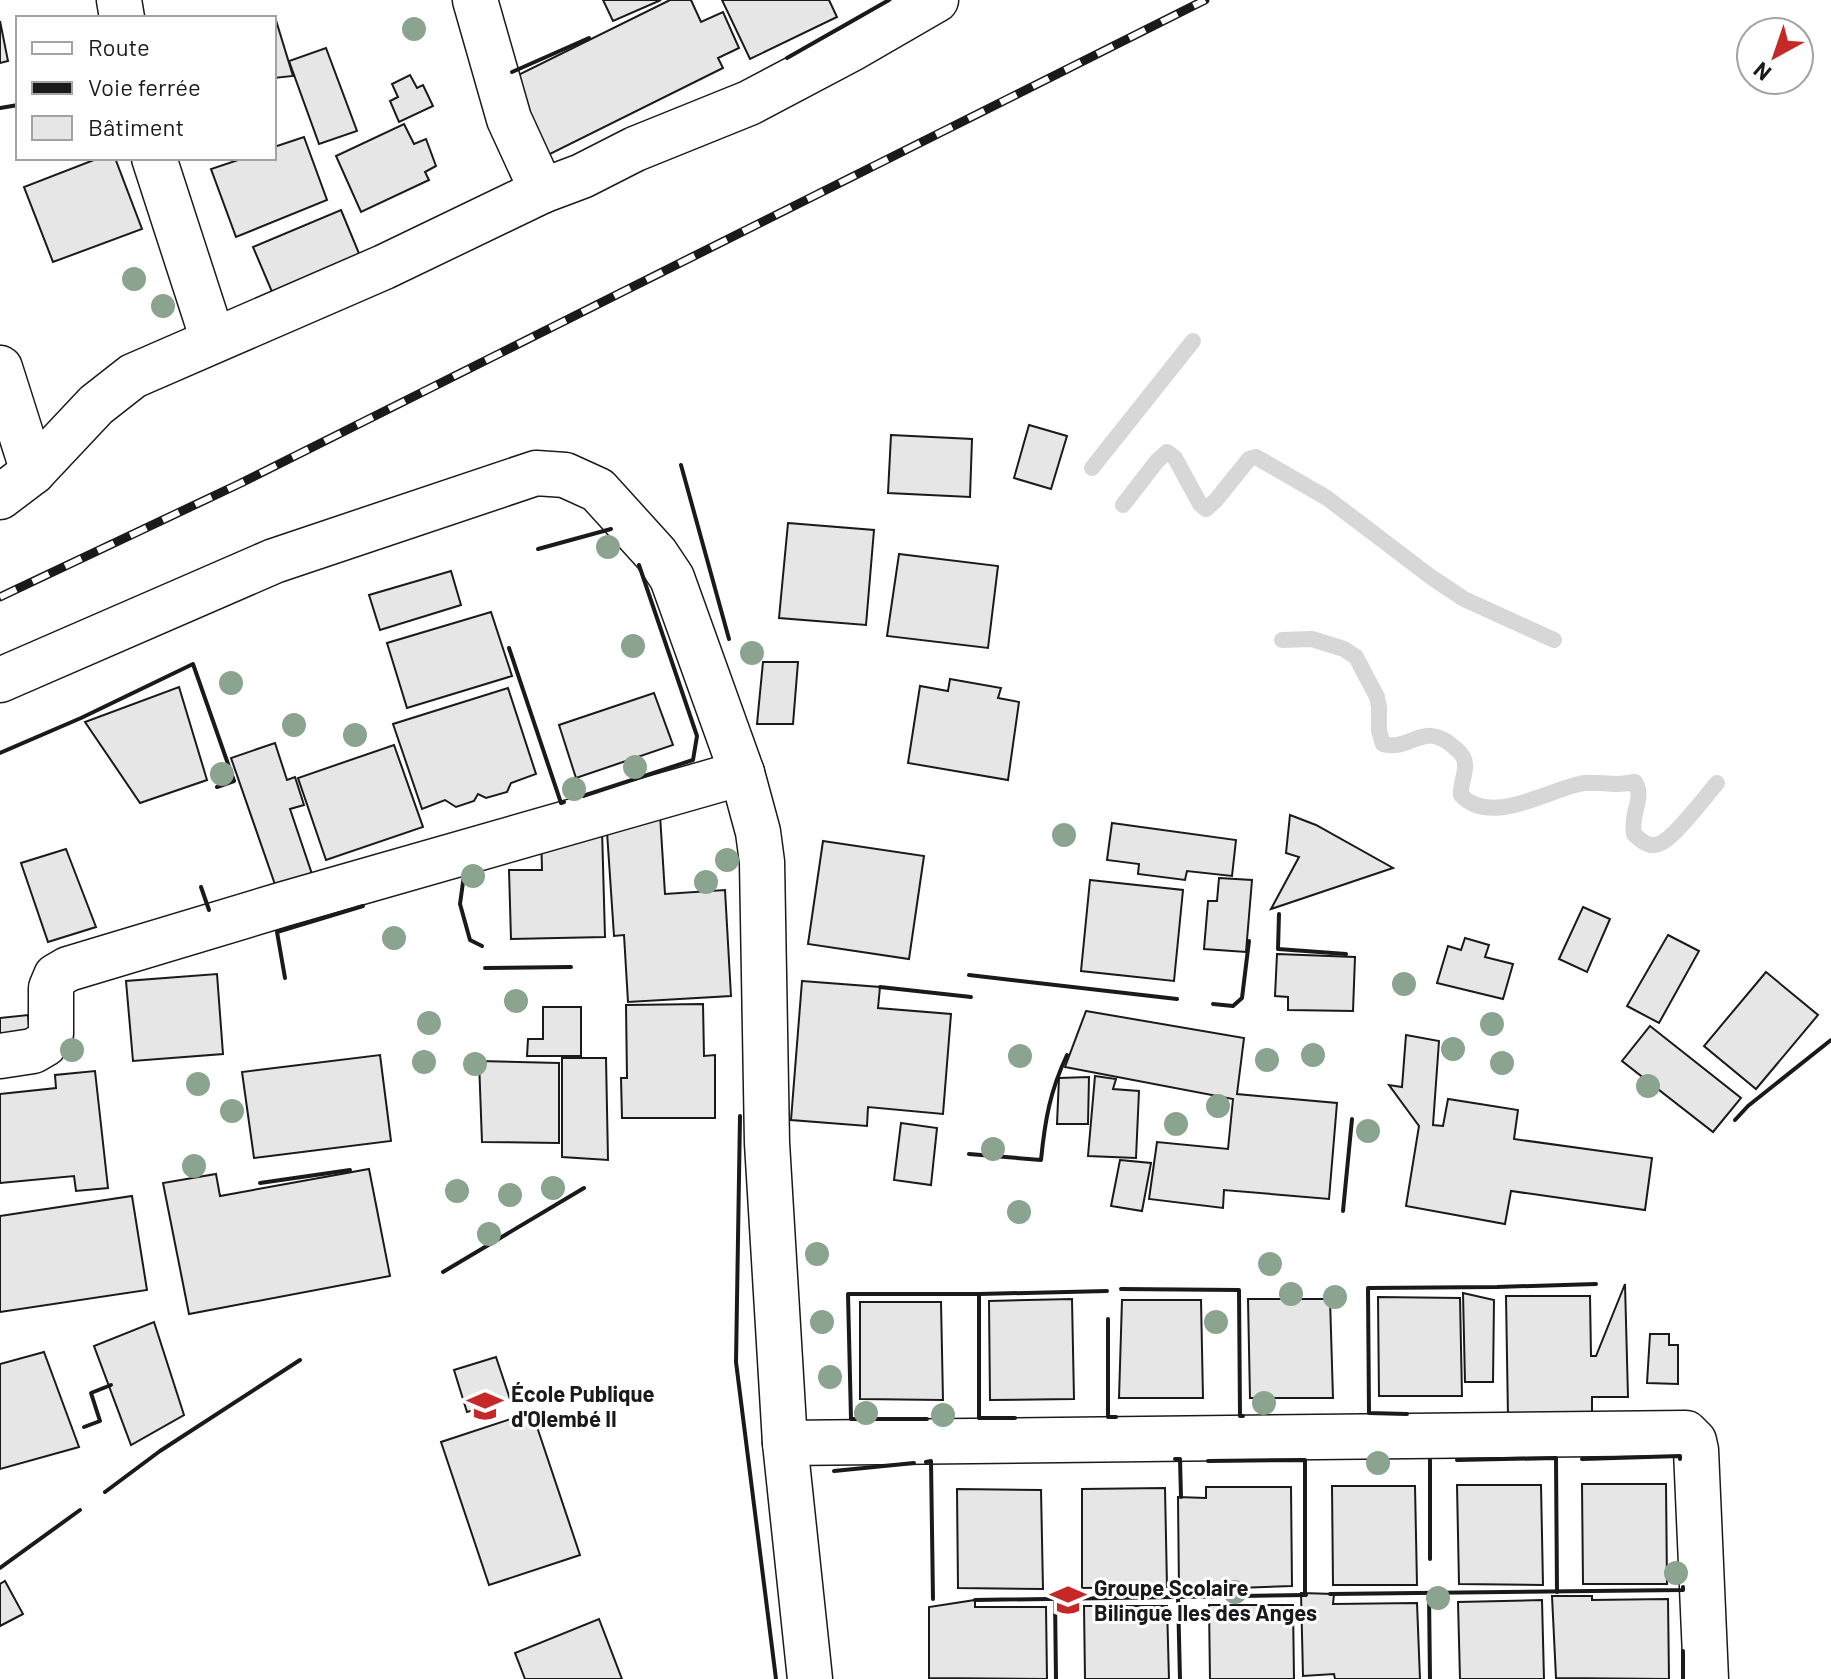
<svg xmlns="http://www.w3.org/2000/svg" width="1831" height="1679" viewBox="0 0 1831 1679" font-family="Barlow,sans-serif">
<style>
.lines{fill:none;stroke-linecap:round;stroke-linejoin:round}
.stream{stroke:#d7d7d7;stroke-width:16}
.building{fill:#e6e6e6;stroke:#1a1a1a;stroke-width:2}
.minor-casing{stroke:#1a1a1a;stroke-width:47}
.minor{stroke:#fff;stroke-width:44}
.rail-casing{stroke:#1a1a1a;stroke-width:9}
.rail{stroke:#fff;stroke-width:6;stroke-dasharray:18;stroke-linecap:butt}
.wall{stroke:#1a1a1a;stroke-width:4}
.tree{fill:#8aa48f}
.labels{text-anchor:middle;dominant-baseline:central;stroke-width:6;stroke-linejoin:round;paint-order:stroke}
.poi-label{font-size:22px;font-weight:bold;fill:#1a1a1a;stroke:#fff;text-anchor:start}
</style>
<rect width="100%" height="100%" fill="#fff"/>
<g class="lines">
<g class="stream">
<polyline points="1092,468 1193,341"/>
<polyline points="1123,505 1157,461 1167,452 1175,458 1200,504 1206,509 1216,500 1249,459 1256,457 1327,498 1431,577 1464,599 1554,640"/>
<path d="M1282,640L1312,639L1344,649L1356,657L1377,697L1379,707V731L1383,744C1411,752 1424,719 1455,748C1460,752 1465,757 1465,764C1466,774 1460,784 1461,795C1490,826 1544,792 1579,784C1591,781 1604,784 1617,784C1623,784 1629,783 1635,782C1645,798 1630,813 1634,834C1641,841 1650,849 1661,843C1675,837 1705,797 1717,783"/>
</g>
</g>
<g class="building">
<polygon points="603,0 661,0 613,21"/>
<polygon points="670,0 691,0 701,22 723,12 739,48 718,58 723,68 546,156 508,80"/>
<polygon points="722,0 829,0 837,17 750,59"/>
<polygon points="275,17 293,76 274,78 274,18 265,18"/>
<polygon points="0,21 8,61 0,63"/>
<polygon points="326,48 357,131 319,144 289,61"/>
<polygon points="410,75 417,88 423,85 433,106 399,122 390,101 398,97 392,84"/>
<polygon points="404,124 414,144 426,139 436,166 425,172 429,180 361,212 336,156"/>
<polygon points="304,137 327,200 236,237 211,169 244,158 274,158 274,147"/>
<polygon points="99,158 115,158 142,229 53,262 24,187"/>
<polygon points="341,210 365,268 278,306 253,247"/>
<polygon points="1029,425 1067,436 1051,489 1014,478"/>
<polygon points="891,435 972,439 970,497 888,493"/>
<polygon points="788,523 874,530 866,625 779,618"/>
<polygon points="899,554 998,566 988,648 887,636"/>
<polygon points="451,571 461,605 380,630 369,595"/>
<polygon points="491,612 512,676 407,708 387,643"/>
<polygon points="763,662 798,662 793,724 757,724"/>
<polygon points="950,679 1001,688 998,698 1019,702 1008,780 908,763 920,686 948,691"/>
<polygon points="179,687 207,780 140,803 85,722"/>
<polygon points="508,688 536,774 511,783 507,792 486,798 478,794 474,801 456,807 445,800 422,809 393,724"/>
<polygon points="654,693 673,745 576,778 559,725"/>
<polygon points="275,743 287,780 295,777 304,805 290,809 315,883 279,896 231,758"/>
<polygon points="394,745 423,827 326,860 298,778"/>
<polygon points="660,815 665,894 725,890 731,996 628,1002 624,935 614,936 606,817"/>
<polygon points="1290,815 1316,825 1393,868 1271,909 1299,857 1286,853"/>
<polygon points="1112,823 1236,840 1232,876 1187,871 1185,880 1138,874 1139,864 1107,860"/>
<polygon points="602,829 605,937 511,939 509,870 542,870 541,831"/>
<polygon points="823,841 924,856 909,959 808,944"/>
<polygon points="66,849 96,927 48,942 21,863"/>
<polygon points="1219,878 1252,880 1246,952 1204,949 1208,901 1217,901"/>
<polygon points="1090,880 1183,890 1174,981 1081,971"/>
<polygon points="1583,907 1610,919 1587,972 1559,959"/>
<polygon points="1668,935 1699,951 1659,1023 1627,1006"/>
<polygon points="1465,938 1489,945 1485,957 1513,964 1503,999 1437,983 1448,946 1461,950"/>
<polygon points="1277,954 1355,957 1353,1011 1288,1010 1288,997 1275,996"/>
<polygon points="1766,972 1818,1015 1756,1089 1704,1046"/>
<polygon points="217,974 223,1054 133,1061 126,981"/>
<polygon points="802,981 880,987 878,1008 951,1014 943,1114 868,1107 867,1126 791,1120"/>
<polygon points="703,1004 704,1056 715,1055 715,1118 622,1118 621,1078 627,1078 626,1005"/>
<polygon points="543,1007 581,1007 581,1056 527,1056 528,1039 543,1039"/>
<polygon points="1086,1011 1244,1038 1237,1094 1337,1103 1329,1199 1224,1190 1223,1208 1149,1199 1157,1142 1228,1149 1233,1099 1065,1067"/>
<polygon points="28,1015 31,1047 0,1050 0,1018"/>
<polygon points="1650,1026 1741,1098 1713,1132 1622,1061"/>
<polygon points="1406,1035 1439,1041 1433,1125 1443,1126 1448,1099 1518,1110 1514,1139 1652,1158 1645,1210 1511,1191 1505,1224 1406,1206 1419,1126 1389,1085 1402,1087"/>
<polygon points="380,1055 391,1141 254,1158 242,1072"/>
<polygon points="562,1058 606,1058 608,1160 562,1157"/>
<polygon points="479,1061 559,1063 559,1143 482,1142"/>
<polygon points="95,1071 108,1188 76,1191 74,1176 0,1183 0,1094 56,1088 55,1075"/>
<polygon points="1095,1076 1116,1079 1113,1089 1139,1091 1136,1158 1088,1156"/>
<polygon points="1089,1077 1088,1124 1057,1124 1059,1078"/>
<polygon points="901,1123 937,1128 931,1185 894,1180"/>
<polygon points="1120,1160 1151,1163 1142,1211 1111,1206"/>
<polygon points="369,1169 390,1276 189,1314 163,1183 216,1174 220,1196"/>
<polygon points="132,1196 147,1290 0,1312 0,1216"/>
<polygon points="1625,1284 1628,1397 1592,1397 1592,1416 1508,1417 1506,1296 1590,1296 1591,1356 1596,1356"/>
<polygon points="1463,1293 1494,1300 1493,1382 1465,1382"/>
<polygon points="1378,1297 1460,1298 1462,1396 1379,1396"/>
<polygon points="1072,1299 1074,1399 990,1400 989,1301"/>
<polygon points="1248,1299 1330,1299 1333,1398 1250,1398"/>
<polygon points="1122,1300 1201,1300 1203,1398 1119,1398"/>
<polygon points="860,1302 941,1302 943,1400 860,1399"/>
<polygon points="154,1322 184,1415 131,1445 94,1346"/>
<polygon points="1650,1334 1669,1334 1669,1345 1678,1345 1678,1384 1647,1383"/>
<polygon points="44,1352 79,1447 0,1469 0,1364"/>
<polygon points="496,1357 510,1399 467,1412 454,1370"/>
<polygon points="532,1412 580,1555 489,1585 441,1442"/>
<polygon points="1582,1484 1666,1484 1667,1584 1583,1584"/>
<polygon points="1457,1485 1541,1485 1543,1585 1459,1584"/>
<polygon points="1332,1486 1415,1486 1417,1585 1333,1585"/>
<polygon points="1206,1487 1291,1487 1292,1586 1179,1590 1178,1497 1206,1498"/>
<polygon points="1165,1488 1167,1587 1082,1588 1082,1489"/>
<polygon points="957,1489 1041,1490 1043,1589 958,1588"/>
<polygon points="5,1581 23,1614 0,1626 0,1584"/>
<polygon points="1301,1593 1334,1594 1333,1604 1417,1603 1420,1679 1335,1679 1334,1674 1303,1676"/>
<polygon points="1552,1596 1592,1596 1592,1600 1668,1599 1669,1679 1556,1678"/>
<polygon points="975,1600 975,1607 1046,1607 1047,1679 929,1678 929,1607"/>
<polygon points="1542,1600 1544,1679 1460,1679 1458,1602"/>
<polygon points="1209,1605 1293,1605 1294,1679 1210,1679"/>
<polygon points="1084,1606 1167,1606 1169,1679 1085,1679"/>
<polygon points="599,1619 622,1679 525,1679 515,1653"/>
</g>
<g class="lines">
<g class="minor-casing">
<g id="minor">
<polyline points="119,0 122,18"/>
<polyline points="154,158 213,340"/>
<polyline points="542,191 582,176 635,149 749,103 853,48 936,0"/>
<polyline points="0,368 33,472"/>
<polyline points="0,497 33,472 96,405 133,376 384,267 542,191 509,119 475,0"/>
<polyline points="0,680 274,561 536,473 565,475 598,490 656,554 672,578 742,773 758,832 762,862 767,1143 785,1443 810,1679"/>
<polyline points="0,1056 33,1051 45,1044 51,1034 51,988 56,976 68,969 284,904 742,773"/>
<polyline points="785,1443 1686,1433 1694,1441 1696,1450 1706,1679"/>
</g>
</g>
<use href="#minor" class="minor"/>
<g class="rail-casing">
<polyline id="rail" points="0,597 241,483 1205,0"/>
</g>
<use href="#rail" class="rail"/>
<g class="wall">
<polyline points="787,58 889,0"/>
<polyline points="512,72 589,38"/>
<polyline points="0,108 18,105"/>
<polyline points="681,465 729,639"/>
<polyline points="538,549 611,529"/>
<polyline points="509,648 561,803 564,802"/>
<polyline points="0,753 81,718 193,664 234,781 217,787"/>
<polyline points="583,796 693,760 697,736 639,565"/>
<polyline points="470,873 464,875 460,904 470,940 482,946"/>
<polyline points="201,887 209,910"/>
<polyline points="1279,914 1278,949 1346,954"/>
<polyline points="485,968 571,967"/>
<polyline points="969,975 1177,999"/>
<polyline points="285,978 277,932 363,906"/>
<polyline points="880,987 971,997"/>
<polyline points="1213,1004 1233,1006 1242,998 1249,941"/>
<polyline points="740,1116 736,1362 776,1679"/>
<polyline points="1735,1120 1748,1106 1831,1040"/>
<path d="M969,1154L1041,1160C1045,1120 1050,1091 1067,1055"/>
<polyline points="260,1183 350,1170"/>
<polyline points="1343,1211 1352,1119"/>
<polyline points="443,1272 584,1188"/>
<polyline points="1121,1289 1239,1290 1240,1416 1243,1416"/>
<polyline points="979,1294 979,1418 1015,1418"/>
<polyline points="1108,1319 1108,1417 1116,1417"/>
<polyline points="1407,1414 1369,1413 1368,1288 1497,1287 1596,1284"/>
<polyline points="927,1419 851,1419 848,1294 979,1294 1107,1291"/>
<polyline points="84,1427 100,1421 91,1393 111,1385"/>
<polyline points="1175,1459 1180,1459 1181,1497"/>
<polyline points="1582,1459 1680,1456 1680,1459"/>
<polyline points="1430,1460 1430,1559"/>
<polyline points="1457,1460 1556,1458 1557,1592"/>
<polyline points="1208,1461 1305,1460 1305,1593"/>
<polyline points="926,1462 931,1461 933,1599"/>
<polyline points="834,1471 914,1463"/>
<polyline points="105,1492 160,1451 300,1360"/>
<polyline points="0,1568 80,1510"/>
<polyline points="1330,1594 1683,1590 1683,1587"/>
<polyline points="1429,1594 1430,1679"/>
<polyline points="1178,1596 1180,1679"/>
<polyline points="1055,1598 1056,1679"/>
<polyline points="975,1600 1306,1595"/>
<polyline points="1683,1651 1683,1679"/>
</g>
</g>
<g class="tree">
<circle cx="414" cy="29" r="12"/>
<circle cx="134" cy="279" r="12"/>
<circle cx="163" cy="306" r="12"/>
<circle cx="608" cy="547" r="12"/>
<circle cx="633" cy="646" r="12"/>
<circle cx="752" cy="653" r="12"/>
<circle cx="231" cy="683" r="12"/>
<circle cx="294" cy="725" r="12"/>
<circle cx="355" cy="735" r="12"/>
<circle cx="635" cy="767" r="12"/>
<circle cx="222" cy="774" r="12"/>
<circle cx="574" cy="789" r="12"/>
<circle cx="1064" cy="835" r="12"/>
<circle cx="727" cy="860" r="12"/>
<circle cx="473" cy="876" r="12"/>
<circle cx="706" cy="882" r="12"/>
<circle cx="394" cy="938" r="12"/>
<circle cx="1404" cy="984" r="12"/>
<circle cx="516" cy="1001" r="12"/>
<circle cx="429" cy="1023" r="12"/>
<circle cx="1492" cy="1024" r="12"/>
<circle cx="1453" cy="1049" r="12"/>
<circle cx="72" cy="1050" r="12"/>
<circle cx="1313" cy="1055" r="12"/>
<circle cx="1020" cy="1056" r="12"/>
<circle cx="1267" cy="1060" r="12"/>
<circle cx="424" cy="1062" r="12"/>
<circle cx="1502" cy="1063" r="12"/>
<circle cx="475" cy="1064" r="12"/>
<circle cx="198" cy="1084" r="12"/>
<circle cx="1648" cy="1086" r="12"/>
<circle cx="1218" cy="1106" r="12"/>
<circle cx="232" cy="1111" r="12"/>
<circle cx="1176" cy="1124" r="12"/>
<circle cx="1368" cy="1131" r="12"/>
<circle cx="993" cy="1149" r="12"/>
<circle cx="194" cy="1166" r="12"/>
<circle cx="553" cy="1188" r="12"/>
<circle cx="457" cy="1191" r="12"/>
<circle cx="510" cy="1195" r="12"/>
<circle cx="1019" cy="1212" r="12"/>
<circle cx="489" cy="1234" r="12"/>
<circle cx="817" cy="1254" r="12"/>
<circle cx="1270" cy="1264" r="12"/>
<circle cx="1291" cy="1294" r="12"/>
<circle cx="1335" cy="1297" r="12"/>
<circle cx="822" cy="1322" r="12"/>
<circle cx="1216" cy="1322" r="12"/>
<circle cx="830" cy="1377" r="12"/>
<circle cx="1264" cy="1403" r="12"/>
<circle cx="866" cy="1413" r="12"/>
<circle cx="943" cy="1415" r="12"/>
<circle cx="1378" cy="1463" r="12"/>
<circle cx="1676" cy="1573" r="12"/>
<circle cx="1235" cy="1592" r="12"/>
<circle cx="1438" cy="1598" r="12"/>
</g>
<defs>
<g id="school-bare" transform="scale(2.76)"><path d="M0-5L7-2L0 1L-7-2ZM-4 1L0 2.5L4 1V4Q0 6-4 4Z" fill="#c62828" stroke="#fff" stroke-width="2.5" paint-order="stroke"/></g>
</defs>
<g fill-rule="evenodd">
<use href="#school-bare" x="485" y="1406"/>
<use href="#school-bare" x="1068" y="1600"/>
</g>
<g class="labels">
<g class="poi-label">
<text x="511" y="1393">École Publique<tspan x="511" dy="25">d'Olembé II</tspan></text>
<text x="1094" y="1587">Groupe Scolaire<tspan x="1094" dy="25">Bilingue Iles des Anges</tspan></text>
</g>
</g>
<rect x="16" y="16" width="260" height="144" fill="#ffffff" stroke="#a3a3a3" stroke-width="2"/>
<rect x="32" y="42" width="40" height="12" fill="#ffffff" stroke="#a3a3a3" stroke-width="2"/>
<text x="88" y="56" font-size="24" fill="#1a1a1a">Route</text>
<rect x="32" y="82" width="40" height="12" fill="#1a1a1a" stroke="#a3a3a3" stroke-width="2"/>
<text x="88" y="96" font-size="24" fill="#1a1a1a">Voie ferrée</text>
<rect x="32" y="116" width="40" height="24" fill="#e6e6e6" stroke="#a3a3a3" stroke-width="2"/>
<text x="88" y="136" font-size="24" fill="#1a1a1a">Bâtiment</text>
<g transform="translate(1775 56) rotate(220)"><circle r="38" fill="#ffffff" stroke="#a3a3a3" stroke-width="2"/>
<path d="M0-6L14 30L0 20L-14 30Z" fill="#c62828"/>
<text y="-12" font-size="22" font-weight="bold" text-anchor="middle" fill="#1a1a1a">N</text>
</g>
</svg>
